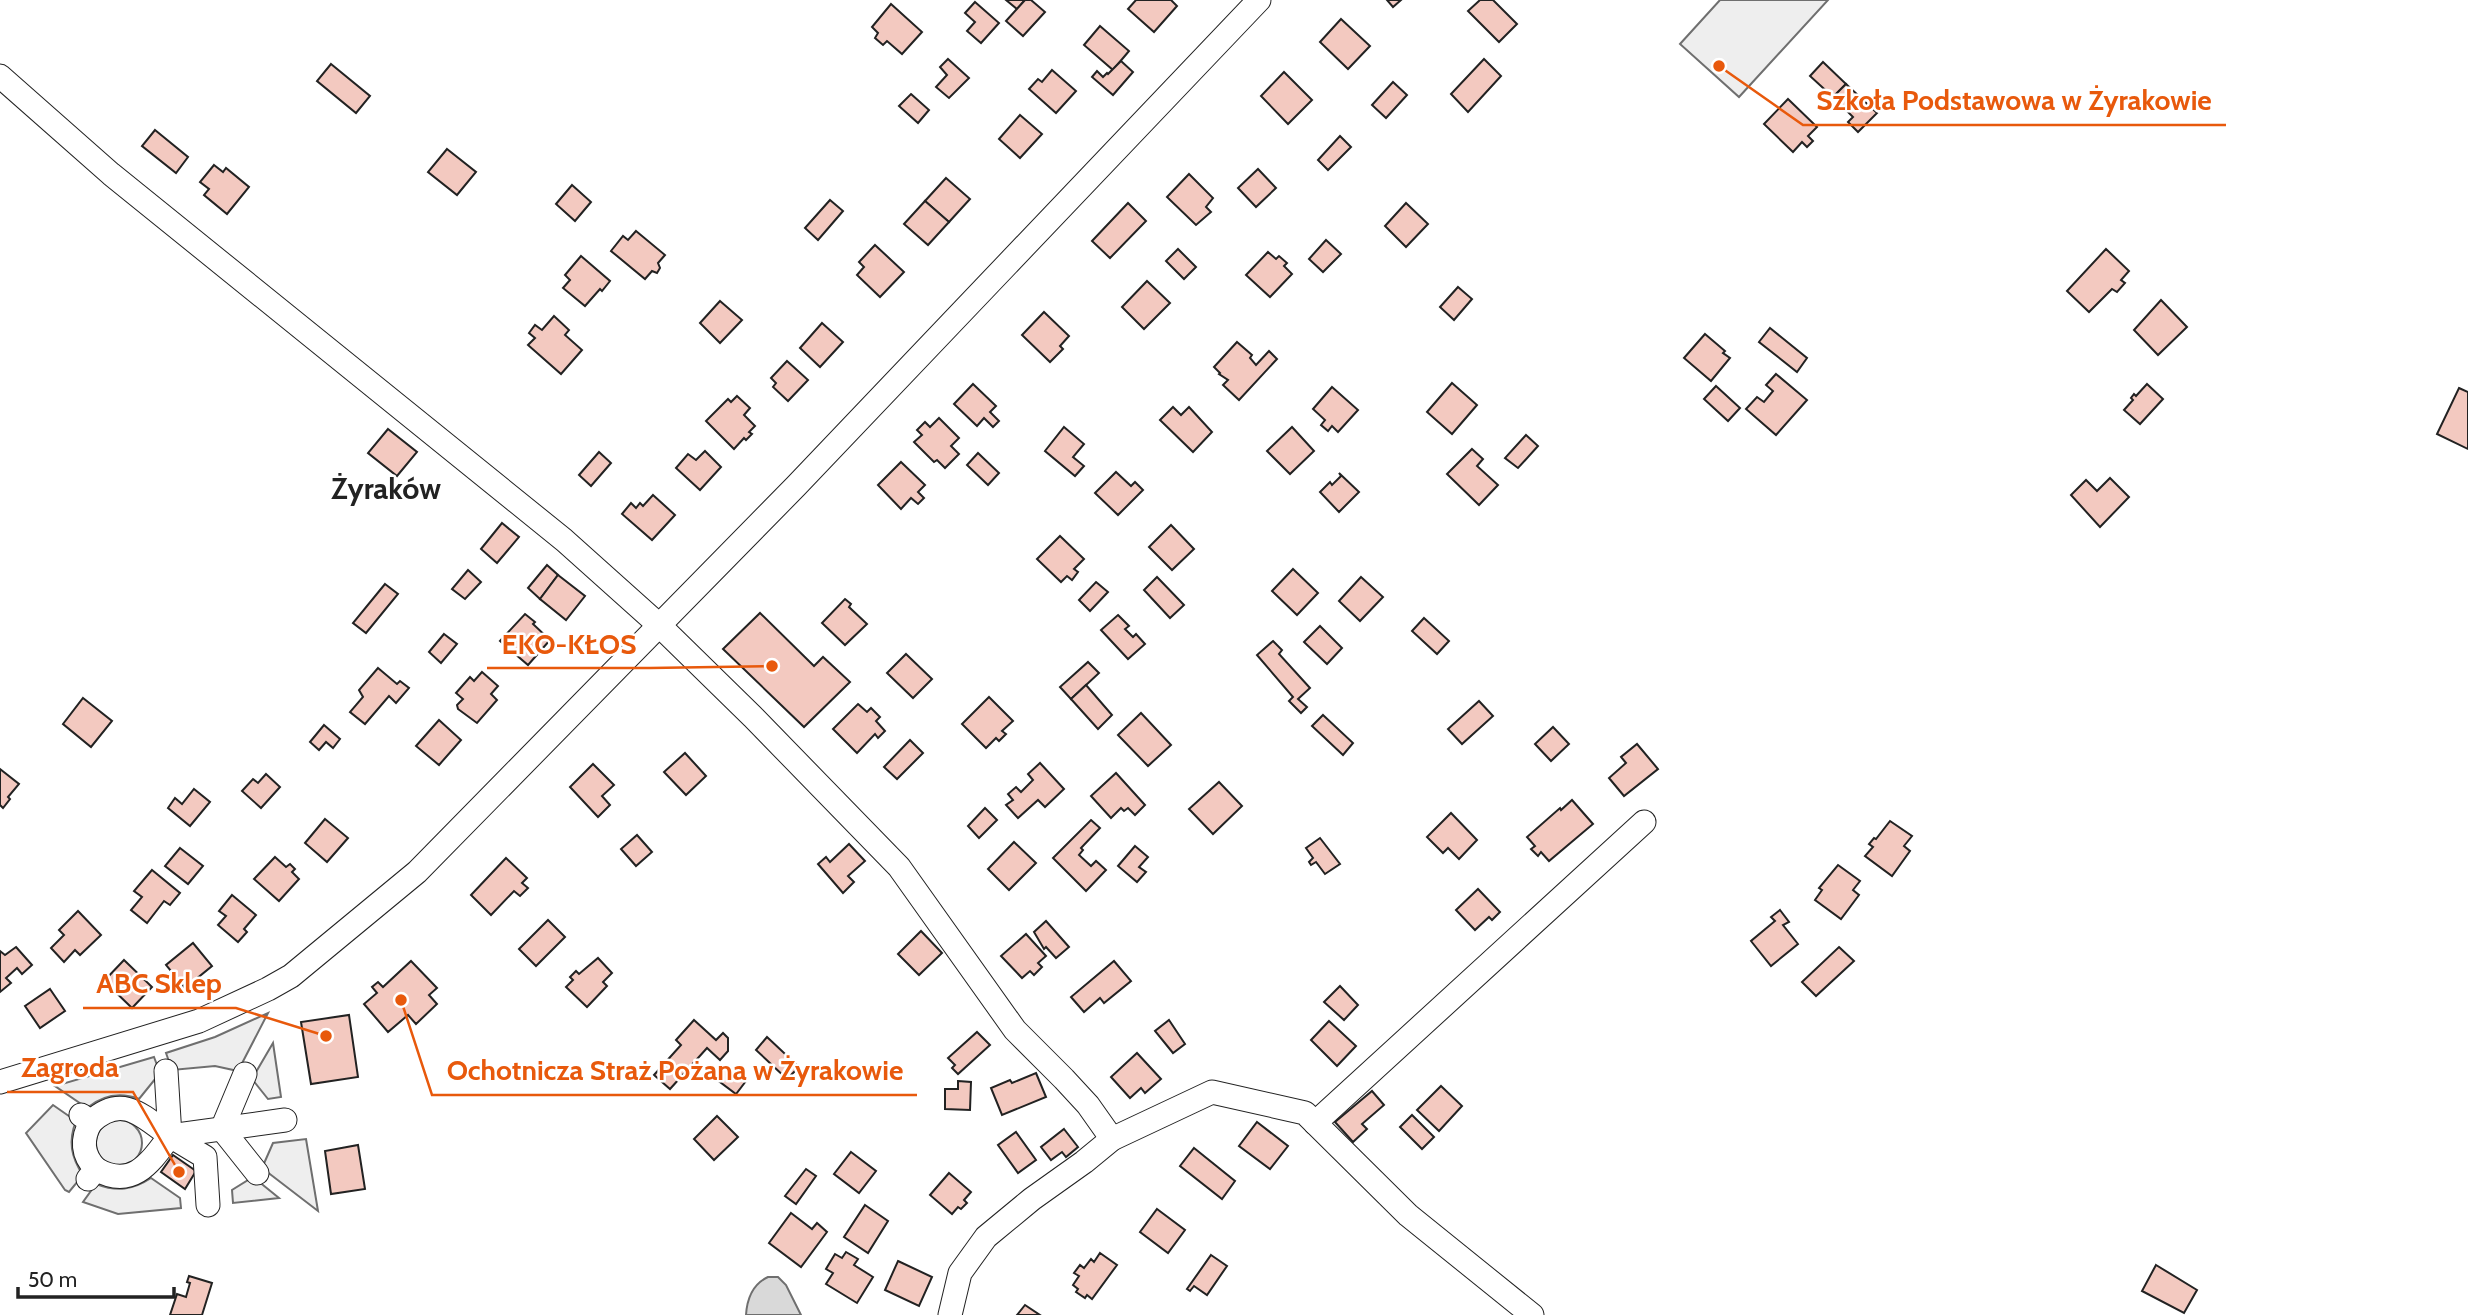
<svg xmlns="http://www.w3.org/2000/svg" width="2468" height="1315" viewBox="0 0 2468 1315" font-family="Cabin,sans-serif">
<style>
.green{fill:#eee;stroke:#6f6f6f;stroke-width:2}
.water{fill:#d9d9d9;stroke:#6f6f6f;stroke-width:2}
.building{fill:#f3c9c0;stroke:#222;stroke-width:2}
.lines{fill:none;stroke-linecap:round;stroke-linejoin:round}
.minor-casing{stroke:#222;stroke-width:25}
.minor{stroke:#fff;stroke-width:23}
.labels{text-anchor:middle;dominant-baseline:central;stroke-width:5;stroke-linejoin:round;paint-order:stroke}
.quarter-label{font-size:30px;font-weight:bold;fill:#222;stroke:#fff}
.leader{fill:none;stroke:#e8590c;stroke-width:2.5}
.callout-dot{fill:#e8590c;stroke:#fff;stroke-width:2.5}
.callout-label{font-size:28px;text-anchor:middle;font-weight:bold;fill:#e8590c;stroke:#fff;stroke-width:5;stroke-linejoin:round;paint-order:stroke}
</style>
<rect width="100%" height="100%" fill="#fff"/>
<g class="green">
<polygon points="1720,0 1828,0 1739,97 1680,44"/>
<polygon points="268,1013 238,1071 215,1066 172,1070 166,1053 215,1037"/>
<polygon points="273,1043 281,1097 268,1099 252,1079"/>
<path d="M154,1057L160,1073L139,1099C120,1092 103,1095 87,1108L55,1086Z"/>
<path d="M53,1105L76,1121C68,1141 71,1157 83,1175L69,1192L65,1190L26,1133Z"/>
<circle cx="119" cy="1143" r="23"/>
<polygon points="306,1139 318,1211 262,1168 273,1143"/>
<polygon points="253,1177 279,1198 233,1203 232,1190"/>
<path d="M151,1178L180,1198L181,1208L118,1214L83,1202L96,1184C117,1192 133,1190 151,1178Z"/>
</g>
<path class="water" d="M768,1277H778L786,1285L801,1315H746C747,1299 753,1284 768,1277Z"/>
<g class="building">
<polygon points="1006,0 1025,0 1017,9"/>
<polygon points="1025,0 1031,0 1045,12 1023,36 1006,21"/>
<polygon points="1136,0 1171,0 1177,6 1154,32 1128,9"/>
<polygon points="1387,0 1401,0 1393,7"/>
<polygon points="1480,0 1493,0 1517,24 1499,42 1468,11"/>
<polygon points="975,2 999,23 981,43 967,31 975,22 965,13"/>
<polygon points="891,4 922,32 902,54 887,41 883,45 875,38 878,33 872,27"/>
<polygon points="1341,19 1370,46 1348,69 1320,42"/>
<polygon points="1100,26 1129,51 1113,70 1084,45"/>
<polygon points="948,59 969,78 949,98 936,87 947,75 940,67"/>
<polygon points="1484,59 1501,76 1468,112 1451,94"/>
<polygon points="1121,61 1133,72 1113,95 1092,77 1097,71 1103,77 1107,73 1108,74"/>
<polygon points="1823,62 1846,84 1833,97 1810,76"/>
<polygon points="331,64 370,96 356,113 317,81"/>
<polygon points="1052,70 1076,91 1056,113 1029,89 1038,79 1042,82"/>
<polygon points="1284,72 1312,100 1288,124 1261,96"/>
<polygon points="1393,82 1407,95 1386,118 1372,105"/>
<polygon points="1846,84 1877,113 1858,132 1848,122 1853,117 1833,97"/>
<polygon points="911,94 929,110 918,123 899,106"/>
<polygon points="1788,99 1817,127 1808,136 1813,141 1807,147 1802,142 1793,152 1764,124"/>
<polygon points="1020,115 1042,134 1020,158 999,139"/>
<polygon points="155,130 188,157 176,173 142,146"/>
<polygon points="1340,136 1351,147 1328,170 1318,160"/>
<polygon points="447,149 476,172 457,195 428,172"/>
<polygon points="214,165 223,172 226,168 249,187 227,214 204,195 209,189 200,182"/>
<polygon points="1258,169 1276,188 1256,207 1238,188"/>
<polygon points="1189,174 1213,198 1206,207 1211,212 1196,225 1167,197"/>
<polygon points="946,178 970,199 949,222 925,201"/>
<polygon points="572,185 591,202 575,221 556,204"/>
<polygon points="830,200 843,211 818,240 805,228"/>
<polygon points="925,201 949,222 928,245 904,224"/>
<polygon points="1128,203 1146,221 1110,258 1092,241"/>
<polygon points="1406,203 1428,224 1406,247 1385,226"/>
<polygon points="636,231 665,255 658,263 660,268 657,273 652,271 645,279 611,251 623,236 628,240"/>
<polygon points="1326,240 1341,254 1323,272 1309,259"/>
<polygon points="875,245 904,272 880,297 857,275 864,267 859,262"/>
<polygon points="1178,249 1196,267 1184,279 1166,261"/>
<polygon points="2106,249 2129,271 2121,280 2125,283 2117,292 2112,289 2089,312 2067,291"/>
<polygon points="1268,252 1276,259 1279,256 1287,263 1284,266 1292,274 1270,297 1246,275"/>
<polygon points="581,256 610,281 602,291 600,289 585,306 563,288 570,280 565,275"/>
<polygon points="1147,281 1170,303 1144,329 1122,307"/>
<polygon points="1458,287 1472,299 1454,320 1440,307"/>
<polygon points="2161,300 2187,327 2158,355 2134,330"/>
<polygon points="720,301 742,320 720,343 700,323"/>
<polygon points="1044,312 1069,336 1060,346 1063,349 1050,362 1022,335"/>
<polygon points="554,316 569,330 565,335 582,350 561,374 528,345 535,338 529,333 535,325 542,330"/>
<polygon points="822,323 843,342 820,367 800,348"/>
<polygon points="1770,328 1807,358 1797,372 1759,342"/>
<polygon points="1705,334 1725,351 1723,353 1730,358 1711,381 1684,358"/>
<polygon points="1237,342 1252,355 1250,358 1256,365 1269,351 1277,359 1239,400 1223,385 1228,380 1219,374 1220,373 1214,367"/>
<polygon points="787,361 808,380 788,401 773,387 776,383 771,378"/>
<polygon points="1776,374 1807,400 1776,435 1746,409 1757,397 1764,402 1773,391 1766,385"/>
<polygon points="1452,383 1477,405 1452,434 1427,412"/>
<polygon points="973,384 996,406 990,412 999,421 993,427 984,418 977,426 954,404"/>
<polygon points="2147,384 2163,399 2140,424 2124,410 2133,400 2131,398 2134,394 2136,396"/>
<polygon points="1716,386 1740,408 1728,421 1704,399"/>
<polygon points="1332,387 1358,410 1338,432 1332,426 1328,431 1321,425 1325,420 1313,409"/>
<polygon points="2459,388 2468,392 2468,449 2437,434"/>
<polygon points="737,396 750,408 744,415 755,426 749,432 752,434 746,440 744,438 734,449 706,421 728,399 731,402"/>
<polygon points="1173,407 1181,415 1189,407 1212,432 1193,452 1160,420"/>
<polygon points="939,418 959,438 951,446 959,454 945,468 937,460 934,462 914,442 922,435 917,430 925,422 930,427"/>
<polygon points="1064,427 1084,444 1073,457 1084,466 1075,476 1045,451"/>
<polygon points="1292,427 1314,451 1290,474 1267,451"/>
<polygon points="388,429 417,452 397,476 368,453"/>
<polygon points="1526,435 1538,446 1518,468 1505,458"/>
<polygon points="1472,449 1483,459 1477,466 1498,485 1479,505 1447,474"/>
<polygon points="705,451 721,467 700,490 676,468 688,454 696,460"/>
<polygon points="599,452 611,463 591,486 579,475"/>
<polygon points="978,453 999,473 988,485 967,465"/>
<polygon points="901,462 925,485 918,492 924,498 918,504 911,498 901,509 878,485"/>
<polygon points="1116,472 1131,486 1135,482 1143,490 1118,515 1095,493"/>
<polygon points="1339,473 1359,492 1339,512 1320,492 1330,482 1332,485 1341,476"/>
<polygon points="2110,478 2129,497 2100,527 2071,495 2086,480 2097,491"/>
<polygon points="653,495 675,515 652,540 622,514 631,503 636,508 640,503 643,506"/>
<polygon points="502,523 519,537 497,563 481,549"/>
<polygon points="1171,525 1194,549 1172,570 1149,547"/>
<polygon points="1060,536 1084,559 1074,569 1078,572 1072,580 1067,576 1061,582 1037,559"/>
<polygon points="547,565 558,575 540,599 528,588"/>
<polygon points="1293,569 1318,593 1297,615 1272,591"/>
<polygon points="468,570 481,582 465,599 452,589"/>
<polygon points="558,575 585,596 566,620 540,599"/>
<polygon points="1157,577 1184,605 1170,618 1144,590"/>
<polygon points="1361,577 1383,597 1360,621 1339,601"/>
<polygon points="1096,582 1108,592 1090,611 1079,600"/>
<polygon points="385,584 398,594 366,633 353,623"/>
<polygon points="845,599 851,604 849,607 867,624 845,645 822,623"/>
<polygon points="760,613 814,666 823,657 850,682 804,727 723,649"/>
<polygon points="525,614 535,622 533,624 550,640 528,665 500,641"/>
<polygon points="1118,615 1129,626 1125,629 1133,637 1136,634 1145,644 1128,659 1101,630"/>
<polygon points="1424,618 1449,641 1437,654 1412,631"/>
<polygon points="1320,626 1342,648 1327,664 1304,642"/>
<polygon points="444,634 457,644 441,663 429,652"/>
<polygon points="1273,641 1282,650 1279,654 1310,688 1298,699 1307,707 1301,713 1289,701 1293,697 1257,655"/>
<polygon points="906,654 932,679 913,698 887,673"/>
<polygon points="1088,662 1099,673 1071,699 1060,687"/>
<polygon points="378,668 397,684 400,681 409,688 396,703 389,696 365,724 350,712 363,697 359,690"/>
<polygon points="482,672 498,686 491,694 497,700 477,723 458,709 457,705 463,699 456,693 470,677 474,681"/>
<polygon points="1086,685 1112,715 1098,729 1071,699"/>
<polygon points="989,697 1013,721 1002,731 1006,734 999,741 996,738 986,748 962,724"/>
<polygon points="83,698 112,721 91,747 63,724"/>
<polygon points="1479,701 1493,716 1462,744 1448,729"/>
<polygon points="858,704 867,712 871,708 880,717 876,721 885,731 878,738 875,734 857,753 833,729"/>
<polygon points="1141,713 1171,745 1148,766 1118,735"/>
<polygon points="1323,715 1353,743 1343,755 1312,726"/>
<polygon points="439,720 461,740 439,765 416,746"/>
<polygon points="324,725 340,739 333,748 326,742 319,750 310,742"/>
<polygon points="1553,727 1569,744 1551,761 1535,744"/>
<polygon points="910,740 923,753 897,779 884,767"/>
<polygon points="1637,744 1658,769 1624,796 1609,778 1626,763 1621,757"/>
<polygon points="685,753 706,776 686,795 664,772"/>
<polygon points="1040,763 1064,789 1045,807 1038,800 1018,818 1006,805 1013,800 1008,794 1016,787 1021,792 1033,780 1028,774"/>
<polygon points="593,764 614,785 602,796 610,805 598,817 570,787"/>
<polygon points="0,769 19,784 8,797 10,799 3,808 0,805"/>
<polygon points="1116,773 1145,805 1135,815 1128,808 1124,811 1121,808 1111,818 1091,796"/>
<polygon points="266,774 280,787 261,808 242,791 253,779 258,783"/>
<polygon points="1219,782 1242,806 1213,834 1189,809"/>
<polygon points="194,789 210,802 190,826 168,808 175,798 182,804"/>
<polygon points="1572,800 1593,824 1549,861 1541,852 1538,856 1531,849 1535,846 1527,837 1560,808 1561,810"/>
<polygon points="985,808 997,820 979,838 968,826"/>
<polygon points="1451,813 1477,840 1459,859 1448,848 1443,853 1427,837"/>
<polygon points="325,819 348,838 327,862 305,843"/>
<polygon points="1091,820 1100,828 1081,848 1083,850 1079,855 1091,866 1096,861 1106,870 1086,891 1053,858"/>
<polygon points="1890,821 1912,836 1904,846 1910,851 1892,876 1865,856 1873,847 1869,844 1874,838 1876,839"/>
<polygon points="637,835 652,852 636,866 621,849"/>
<polygon points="1320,838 1340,864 1325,874 1316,862 1311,865 1309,862 1313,858 1306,848"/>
<polygon points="1014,842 1036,863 1009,890 988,869"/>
<polygon points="849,844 865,861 848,876 854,882 843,893 818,864 826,857 830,862"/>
<polygon points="1135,846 1148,857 1139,867 1146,872 1137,882 1118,866"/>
<polygon points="180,848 203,866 188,884 165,866"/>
<polygon points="275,857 286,867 290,864 295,869 292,872 299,879 279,901 254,879"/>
<polygon points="506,858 527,878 522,883 528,888 520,896 514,891 491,915 471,895"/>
<polygon points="1838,865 1860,881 1853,890 1859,895 1841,919 1815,900 1822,890 1819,888"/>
<polygon points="152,870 180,893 170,905 164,901 147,923 131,910 142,897 134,891"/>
<polygon points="1478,889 1500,912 1492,920 1489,917 1475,930 1456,910"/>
<polygon points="232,895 256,915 244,929 247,932 238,942 218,925 226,916 219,911"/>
<polygon points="1780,910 1789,922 1783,925 1798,944 1771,966 1751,941 1775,921 1771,917"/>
<polygon points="78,911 101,935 80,955 75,950 64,962 51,948 64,935 59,930"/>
<polygon points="548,920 565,937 536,966 519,949"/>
<polygon points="1046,921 1069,947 1056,958 1046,947 1044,949 1034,932"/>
<polygon points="921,931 942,953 919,975 898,954"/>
<polygon points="1026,934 1046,956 1038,963 1042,967 1034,975 1030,971 1022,978 1001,956"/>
<polygon points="193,943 212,966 185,988 166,965"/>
<polygon points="16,947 32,965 22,974 17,968 6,978 11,983 0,992 0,951 5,955"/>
<polygon points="1839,947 1854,961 1816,996 1802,982"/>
<polygon points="598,958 612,973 603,982 607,986 587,1007 566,987 573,980 570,977 576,971 579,974"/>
<polygon points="124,960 152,987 132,1008 104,981"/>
<polygon points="411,961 437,988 429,995 437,1004 416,1024 408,1015 388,1032 364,1004 377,993 372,987 378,982 383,987"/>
<polygon points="1114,961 1131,981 1104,1003 1100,998 1084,1012 1071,997"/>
<polygon points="1340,986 1358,1005 1344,1020 1324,1002"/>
<polygon points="50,989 65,1011 40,1028 25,1006"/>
<polygon points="349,1015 358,1077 311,1084 301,1022"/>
<polygon points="694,1020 716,1040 723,1033 728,1038 728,1051 720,1060 707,1048 670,1089 654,1075 681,1045 676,1040"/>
<polygon points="1169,1020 1185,1044 1173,1053 1155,1031"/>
<polygon points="1329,1021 1356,1046 1337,1066 1311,1040"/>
<polygon points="977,1032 990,1045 958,1074 952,1068 955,1065 948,1058"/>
<polygon points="767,1037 799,1067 787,1079 756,1050"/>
<polygon points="1137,1053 1161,1079 1145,1093 1141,1088 1130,1098 1111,1077"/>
<polygon points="727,1066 746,1081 736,1094 716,1079"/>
<polygon points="1036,1073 1046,1097 1002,1115 991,1088 1010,1080 1012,1083"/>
<polygon points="958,1081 971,1082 970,1110 945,1109 945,1089 958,1089"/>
<polygon points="1441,1086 1462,1106 1439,1131 1417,1110"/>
<polygon points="1372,1091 1384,1105 1362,1124 1367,1129 1353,1142 1335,1122"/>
<polygon points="1412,1115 1434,1137 1422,1149 1400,1127"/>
<polygon points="717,1116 738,1137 714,1160 694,1139"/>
<polygon points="1257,1122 1288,1146 1270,1169 1239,1146"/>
<polygon points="1064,1129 1078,1147 1066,1157 1062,1152 1051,1160 1041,1147"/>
<polygon points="1016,1132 1036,1160 1018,1173 998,1145"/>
<polygon points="358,1145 365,1189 331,1194 325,1151"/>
<polygon points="1194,1148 1235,1181 1222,1199 1180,1166"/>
<polygon points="851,1152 876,1171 859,1193 834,1174"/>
<polygon points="173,1155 196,1171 185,1189 161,1172"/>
<polygon points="806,1169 816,1176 796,1204 785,1196"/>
<polygon points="949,1173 971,1192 964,1200 967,1203 961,1209 958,1207 952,1214 930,1195"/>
<polygon points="865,1205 888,1221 868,1253 844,1237"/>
<polygon points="1157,1209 1185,1230 1168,1253 1140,1232"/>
<polygon points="791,1213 812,1229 817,1223 827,1232 801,1267 769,1243"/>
<polygon points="846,1252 858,1259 854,1265 873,1277 857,1303 826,1284 833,1273 826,1269 835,1254 842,1258"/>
<polygon points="1100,1253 1117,1265 1092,1299 1087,1295 1085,1298 1076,1292 1078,1289 1073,1285 1079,1276 1074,1273 1080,1265 1084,1268 1091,1259 1094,1262"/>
<polygon points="1211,1255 1227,1266 1207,1295 1194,1286 1190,1291 1187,1289"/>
<polygon points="898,1261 932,1277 919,1306 885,1290"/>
<polygon points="2156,1265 2197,1290 2184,1313 2142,1291"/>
<polygon points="189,1276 212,1283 202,1315 170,1315 177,1294 186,1297 190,1283 187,1282"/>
<polygon points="1025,1305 1040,1315 1017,1315"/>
</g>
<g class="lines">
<g class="minor-casing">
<g id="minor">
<polyline points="0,76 111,174 564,540 660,626 753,717 899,867 1015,1030 1064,1079 1088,1105 1112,1139"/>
<polyline points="166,1071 170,1136 205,1157 208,1205"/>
<polyline points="245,1074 222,1129 257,1173"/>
<polyline points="0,1082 199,1021 268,989 291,976 417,872 796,486 1259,0"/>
<path d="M81,1115L91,1122C81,1139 82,1155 96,1169L88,1179"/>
<path d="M91,1122C122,1093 143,1116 170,1136"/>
<polyline points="1315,1123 1644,822"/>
<path d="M96,1169C132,1190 150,1163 170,1136L285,1120"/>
<polyline points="950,1315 960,1273 986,1237 1032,1199 1084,1162 1112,1139 1212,1092 1305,1113 1408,1215 1532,1315"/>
</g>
</g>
<use href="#minor" class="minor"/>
</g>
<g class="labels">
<g class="quarter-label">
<text x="386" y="488">Żyraków</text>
</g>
</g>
<path class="leader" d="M1719 66L1803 125H2226M772 666L650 668H487M326 1036L236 1008H83M179 1172L133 1092H7M401 1000L432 1095H917"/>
<g class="callout-dot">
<circle cx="1719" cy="66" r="7"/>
<circle cx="772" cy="666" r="7"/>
<circle cx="326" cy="1036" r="7"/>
<circle cx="179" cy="1172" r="7"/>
<circle cx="401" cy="1000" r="7"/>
</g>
<g class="callout-label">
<text x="2014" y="110">Szkoła Podstawowa w Żyrakowie</text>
<text x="569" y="654">EKO-KŁOS</text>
<text x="159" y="993">ABC Sklep</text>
<text x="70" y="1077">Zagroda</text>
<text x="675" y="1080">Ochotnicza Straż Pożana w Żyrakowie</text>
</g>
<path d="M18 1287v10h156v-10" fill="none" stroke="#222222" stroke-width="3.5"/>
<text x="28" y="1287" font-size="21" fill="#222222" stroke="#ffffff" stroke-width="5" paint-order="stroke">50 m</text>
</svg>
